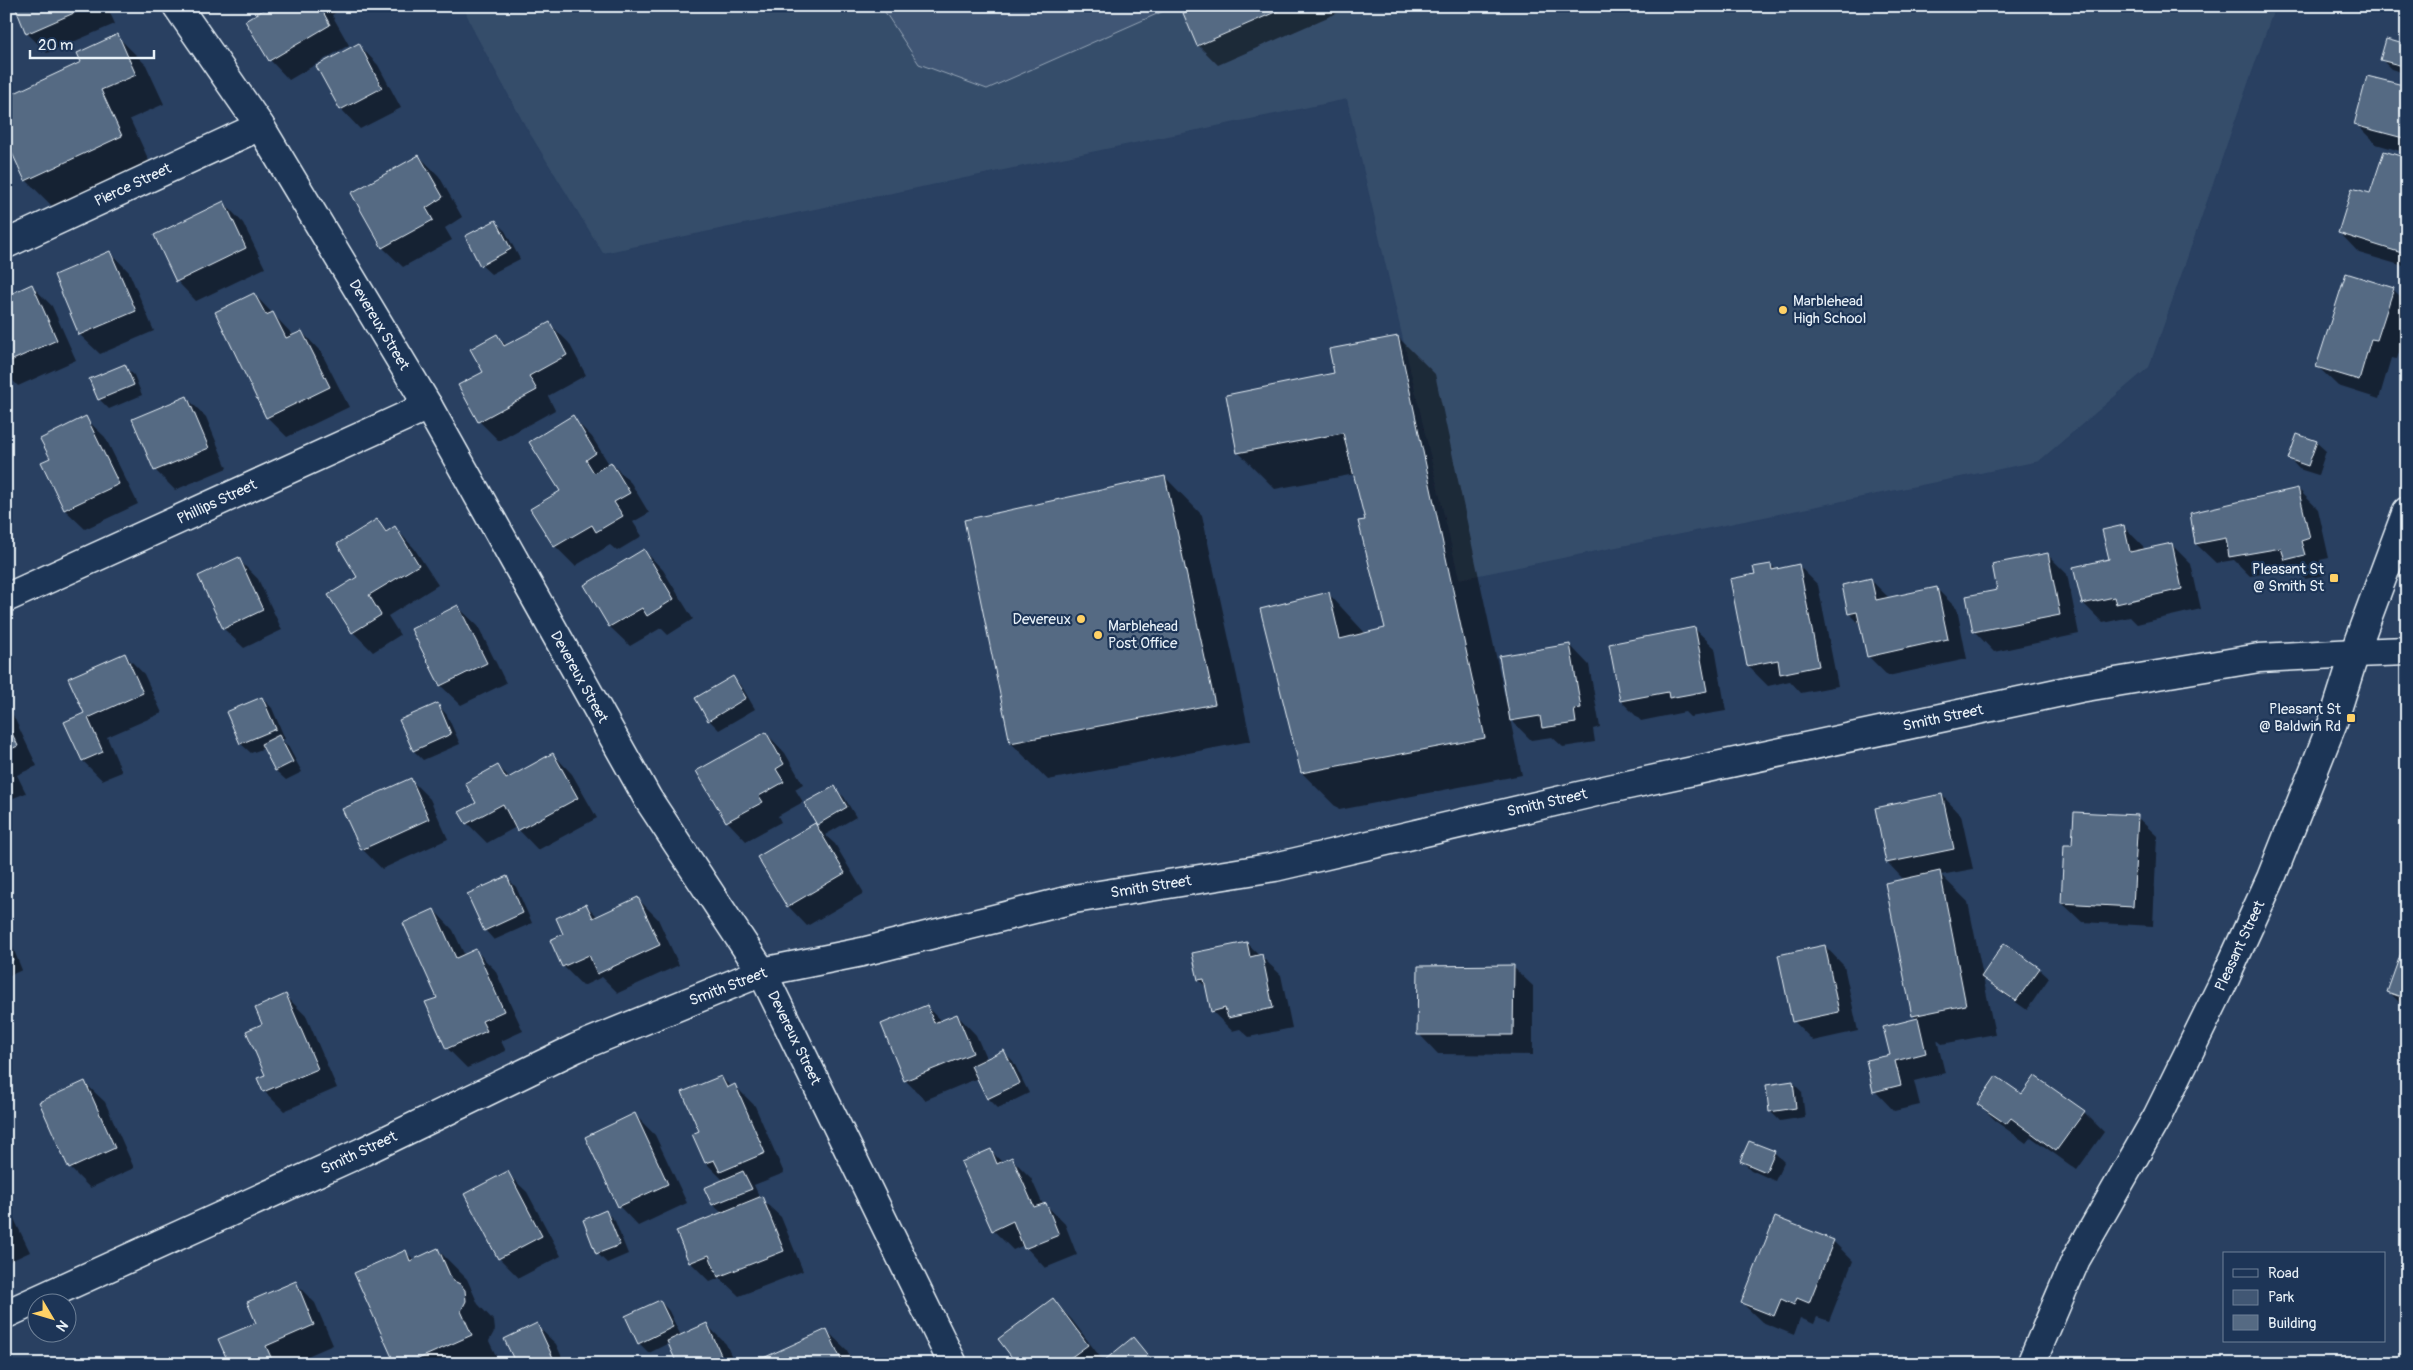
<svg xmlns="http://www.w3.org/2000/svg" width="2413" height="1370" viewBox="0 0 2413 1370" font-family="Pangolin,sans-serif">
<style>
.built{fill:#364d6b}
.green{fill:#415774;stroke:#94a4b6}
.shadow{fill:#0007}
.building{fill:#556a83;stroke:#e8f1f8}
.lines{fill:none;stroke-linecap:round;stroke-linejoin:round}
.minor-casing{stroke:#e8f1f8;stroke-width:31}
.tertiary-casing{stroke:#e8f1f8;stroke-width:31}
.primary-casing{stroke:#e8f1f8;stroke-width:31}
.minor{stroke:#1d3557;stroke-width:28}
.tertiary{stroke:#1d3557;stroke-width:28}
.primary{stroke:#1d3557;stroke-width:28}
.poi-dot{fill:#ffd166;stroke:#1d3557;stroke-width:2}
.labels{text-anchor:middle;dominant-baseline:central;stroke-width:4.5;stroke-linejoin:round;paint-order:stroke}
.street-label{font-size:15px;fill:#e8f1f8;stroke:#1d3557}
.poi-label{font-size:15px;fill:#e8f1f8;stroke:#1d3557;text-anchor:end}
</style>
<rect width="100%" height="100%" fill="#294061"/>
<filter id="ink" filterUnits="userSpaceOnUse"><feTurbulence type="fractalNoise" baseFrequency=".02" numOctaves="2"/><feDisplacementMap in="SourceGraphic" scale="10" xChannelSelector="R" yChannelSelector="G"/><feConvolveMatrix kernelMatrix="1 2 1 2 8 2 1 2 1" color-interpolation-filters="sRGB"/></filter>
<g filter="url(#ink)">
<polygon class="built" points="463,6 2275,6 2149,367 2039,461 1459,579 1347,99 603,253 526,127 475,33"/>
<polygon class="green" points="881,6 1175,6 987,89 919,64"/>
<g class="shadow">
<polygon points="25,6 107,6 115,24 47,53 27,33"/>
<polygon points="272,6 342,6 343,8 332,15 349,45 289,80 270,60"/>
<polygon points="1202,6 1353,6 1218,65 1198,45"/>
<polygon points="117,36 146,65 164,104 130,119 151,165 55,209 26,180 6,137 82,63"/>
<polygon points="359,45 378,65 401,108 360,129 341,109"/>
<polygon points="2407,46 2407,74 2391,69 2381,59"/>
<polygon points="2407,88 2407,153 2376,144 2356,124"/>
<polygon points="419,156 439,176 462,217 445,228 452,240 403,267 383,248"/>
<polygon points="2407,159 2407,267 2359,253 2340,233 2371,195"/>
<polygon points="224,203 243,223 265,268 196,301 177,281"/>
<polygon points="495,221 505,231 520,259 491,274 481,265"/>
<polygon points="110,252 129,272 154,331 100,354 80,335 55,275"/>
<polygon points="32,286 52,306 76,360 18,386 6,374 6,297"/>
<polygon points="2393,289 2407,303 2407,328 2397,359 2391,358 2379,399 2338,386 2318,367"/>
<polygon points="254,294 294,336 302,332 321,352 349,407 287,437 267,417"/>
<polygon points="549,323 569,343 586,375 548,396 555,410 499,441 479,421 485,373 497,336 507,346"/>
<polygon points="1398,337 1435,374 1506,702 1570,645 1589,665 1600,727 1593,729 1595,742 1563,747 1552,737 1531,740 1510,719 1522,775 1339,810 1302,773 1329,594 1366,634 1386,629 1366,521 1355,474 1275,489 1238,452 1336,374"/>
<polygon points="124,366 134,375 142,395 109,409 99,399"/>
<polygon points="186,397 206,417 227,468 175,490 155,470"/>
<polygon points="572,417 592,437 609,464 611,463 631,483 649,513 633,522 642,536 617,551 610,545 575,566 555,546"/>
<polygon points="85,418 105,437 138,504 85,529 65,510 43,463 51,458"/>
<polygon points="2316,442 2326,451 2318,475 2299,469 2290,459"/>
<polygon points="1165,477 1202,515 1251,741 1048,780 1011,743"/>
<polygon points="2298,489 2318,509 2329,558 2320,560 2324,575 2305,579 2295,568 2250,576 2234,560 2216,563 2196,544"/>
<polygon points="377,521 388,532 395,528 414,548 438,585 388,616 400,635 373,652 353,632 330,596 359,577"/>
<polygon points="2124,527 2143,546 2144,550 2171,544 2191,564 2201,609 2137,624 2130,617 2103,623 2083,603 2110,560"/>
<polygon points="644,550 663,570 693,619 668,635 661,628 630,646 610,627 586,586"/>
<polygon points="2047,554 2067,574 2079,634 1994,652 1975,632 1967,597 1998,591"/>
<polygon points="238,559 258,579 282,630 244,648 224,629 199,577"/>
<polygon points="1771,565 1776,570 1799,566 1818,585 1838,686 1801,693 1790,681 1768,686 1748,666 1732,580 1756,575"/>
<polygon points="1871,580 1890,599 1937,589 1957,609 1967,659 1888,676 1868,656 1862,626 1849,613"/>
<polygon points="458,607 478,626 506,683 461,705 441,686 413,629"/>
<polygon points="1695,629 1715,648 1726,711 1690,717 1685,712 1641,721 1621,701"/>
<polygon points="124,654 144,674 162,713 107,737 122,772 102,780 83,761 85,714"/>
<polygon points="733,678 742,687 755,709 719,730 709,720 696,699"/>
<polygon points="262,698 272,708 285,739 282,740 288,746 302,772 286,780 276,771 265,748 251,753 241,744 228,712"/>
<polygon points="438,705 447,715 460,744 423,760 414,751"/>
<polygon points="6,706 12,713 37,766 17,775 26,793 6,801"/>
<polygon points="766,733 785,753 803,784 795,789 803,802 778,816 781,822 746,841 727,821"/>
<polygon points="553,754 572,774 597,818 538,850 516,827 487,843 467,823 498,766 510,778"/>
<polygon points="411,780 430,799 448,839 382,869 362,849"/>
<polygon points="834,788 844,797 856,817 825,835 835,844 864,893 807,926 788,906 815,824 820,828 806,804"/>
<polygon points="1942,795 1961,815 1973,869 1941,875 1968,902 1983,976 2039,969 2049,978 2027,1010 1993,986 1983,977 1995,1034 1942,1044 1937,1040 1945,1073 1914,1081 1920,1105 1894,1111 1875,1091 1892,1056 1917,1020 1913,1015 1904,880 1887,862"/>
<polygon points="2137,817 2157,836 2153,926 2082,922 2062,903 2073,846"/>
<polygon points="506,877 516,887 532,923 494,940 485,930"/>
<polygon points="638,899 658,919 679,965 618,993 602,977 583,986 563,966 565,935 586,905 598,917"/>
<polygon points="434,910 453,930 465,956 476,951 495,970 523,1031 501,1041 506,1051 467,1068 447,1048 438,998"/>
<polygon points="2407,940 2407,1010 2389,992"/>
<polygon points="6,941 13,948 22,970 6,977"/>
<polygon points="1247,943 1281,975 1292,1028 1249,1037 1240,1029 1232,1031 1212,1011 1207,988 1199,980"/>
<polygon points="1825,946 1844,966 1858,1031 1813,1041 1794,1021"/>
<polygon points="1513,967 1533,986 1533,1055 1438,1054 1419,1034"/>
<polygon points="286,996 306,1016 337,1088 284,1111 264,1091"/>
<polygon points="927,1007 942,1022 957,1015 976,1035 987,1060 1003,1051 1013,1061 1029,1093 998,1108 989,1099 978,1078 925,1100 905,1080"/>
<polygon points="721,1077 731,1087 735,1086 755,1106 784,1173 754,1185 760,1198 781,1217 803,1271 739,1296 720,1278 710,1282 690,1262 722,1213 713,1205 706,1188 724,1181 706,1163 701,1131"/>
<polygon points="1792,1082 1802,1092 1805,1117 1780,1121 1770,1111"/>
<polygon points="85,1083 105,1102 134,1168 90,1188 70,1168"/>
<polygon points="2022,1096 2084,1112 2104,1132 2077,1170 2031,1137 2026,1143 1998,1123 1979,1104"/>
<polygon points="635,1115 655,1135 687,1203 638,1226 619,1206"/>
<polygon points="991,1151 1003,1163 1012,1159 1031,1178 1043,1205 1045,1204 1065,1224 1077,1255 1045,1268 1024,1245 1013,1250 993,1230"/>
<polygon points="1774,1152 1784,1162 1775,1181 1751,1170 1742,1161"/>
<polygon points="507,1173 527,1192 561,1256 519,1278 499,1258"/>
<polygon points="6,1202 30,1252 6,1263"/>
<polygon points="606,1212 615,1221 628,1254 607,1263 598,1254 584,1220"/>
<polygon points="1833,1241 1853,1261 1829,1321 1817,1317 1814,1324 1800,1318 1794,1335 1762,1322 1742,1303"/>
<polygon points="438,1250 467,1279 478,1304 494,1321 495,1330 489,1341 500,1364 396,1364 405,1251 415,1261"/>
<polygon points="295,1283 315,1303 333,1345 289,1364 230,1364 257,1324"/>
<polygon points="1053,1300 1072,1320 1104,1362 1133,1339 1157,1364 1018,1364"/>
<polygon points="660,1301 669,1311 681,1336 707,1325 726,1344 735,1364 678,1364 669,1343 649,1353 639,1343"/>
<polygon points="536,1325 556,1344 565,1364 517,1364"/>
<polygon points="827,1331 847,1350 853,1364 764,1364"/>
</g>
<g class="building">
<polygon points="22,6 90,6 26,34 16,9"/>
<polygon points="270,6 320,6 330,25 269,61 245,21"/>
<polygon points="1199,6 1289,6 1197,46 1183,13"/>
<polygon points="118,34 136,75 101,90 122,136 25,181 6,140 6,97 81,62 77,53"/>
<polygon points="2386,39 2407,45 2407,67 2380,60"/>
<polygon points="359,43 382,88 340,110 316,66"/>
<polygon points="2367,76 2407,86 2407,139 2354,125"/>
<polygon points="2384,151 2407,158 2405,254 2338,233 2352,188 2370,193"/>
<polygon points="419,155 443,197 426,208 433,220 382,248 351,193"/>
<polygon points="224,201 246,248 176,282 154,235"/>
<polygon points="496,220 511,249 480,266 465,236"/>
<polygon points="110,251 136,311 79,335 54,275"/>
<polygon points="2346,273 2394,288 2377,340 2371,339 2359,380 2316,367"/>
<polygon points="32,284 57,340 6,363 6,296"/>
<polygon points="254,293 266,315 273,312 286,338 302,331 330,387 266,418 215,312"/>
<polygon points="550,322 567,355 529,376 537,390 478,422 458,385 483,372 470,349 497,334 504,346"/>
<polygon points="1398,336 1485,738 1301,773 1260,609 1329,592 1340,639 1385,628 1358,521 1365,520 1343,433 1237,453 1226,395 1334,373 1329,349"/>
<polygon points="125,364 134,385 98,400 89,379"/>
<polygon points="187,396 209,448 154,471 132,419"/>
<polygon points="573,415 596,453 586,460 594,473 611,462 630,493 614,502 623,516 596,532 592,525 554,547 530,509 560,491 529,442"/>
<polygon points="86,416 119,484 64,510 41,462 50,458 40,439"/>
<polygon points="2297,434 2317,441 2308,466 2288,459"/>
<polygon points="1165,476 1215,704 1010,743 964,520"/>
<polygon points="2298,488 2310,538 2301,541 2305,555 2285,560 2281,548 2229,557 2226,538 2195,544 2190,513"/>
<polygon points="377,519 386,532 395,526 419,565 369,595 381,615 352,633 328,595 357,577 337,544"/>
<polygon points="2124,525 2130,552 2172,543 2182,589 2116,604 2114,597 2082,604 2073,567 2109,559 2102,530"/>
<polygon points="644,549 674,599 647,616 642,608 609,627 584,585"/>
<polygon points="2048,553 2060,615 1973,632 1966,596 1997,590 1992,564"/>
<polygon points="239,557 263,610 223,629 198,576"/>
<polygon points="1771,564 1772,570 1799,564 1819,666 1780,674 1778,660 1747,666 1730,579 1755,574 1753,567"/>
<polygon points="1871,578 1876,600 1937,587 1948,639 1867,657 1857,612 1848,614 1842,585"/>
<polygon points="458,605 487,663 440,686 411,629"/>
<polygon points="1695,627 1707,691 1669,698 1668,692 1620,701 1609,644"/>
<polygon points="1570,644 1581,708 1574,709 1576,723 1542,728 1540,716 1510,721 1499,656"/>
<polygon points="125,653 143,693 88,718 103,752 82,761 64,722 84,713 68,678"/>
<polygon points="733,676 746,698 708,721 695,698"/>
<polygon points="262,697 276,729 240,744 226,712"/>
<polygon points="438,703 451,734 413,751 399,720"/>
<polygon points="6,721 18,746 6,751"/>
<polygon points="766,732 784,764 776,769 784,782 759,796 763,802 726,822 696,771"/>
<polygon points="279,735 293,762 275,771 261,744"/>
<polygon points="553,753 578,798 517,831 503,804 466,824 459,812 476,803 465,783 498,765 506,779"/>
<polygon points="411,778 429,819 361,850 342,809"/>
<polygon points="835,786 847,807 817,825 804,803"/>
<polygon points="1942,794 1954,849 1886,863 1875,808"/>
<polygon points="2074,812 2138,815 2133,907 2061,903 2064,845 2072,845"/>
<polygon points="815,823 845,873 787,907 757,857"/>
<polygon points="1940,871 1966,1005 1912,1016 1885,883"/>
<polygon points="507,876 523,913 484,931 467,894"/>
<polygon points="638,897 660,945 597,974 589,955 562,967 550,940 563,934 556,918 586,904 593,918"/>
<polygon points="434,909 456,958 476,949 504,1011 482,1021 487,1031 446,1049 425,1002 437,998 403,923"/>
<polygon points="2407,936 2407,999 2387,992"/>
<polygon points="1247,942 1250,957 1262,954 1273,1008 1228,1018 1225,1008 1211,1012 1204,979 1198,980 1192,953"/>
<polygon points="6,943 13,960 6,963"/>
<polygon points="2004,943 2040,968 2016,1001 1981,977"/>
<polygon points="1825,945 1839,1012 1792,1022 1778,955"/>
<polygon points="1514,965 1513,1035 1417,1035 1418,966"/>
<polygon points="286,994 318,1069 263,1092 257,1078 265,1075 246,1031 262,1024 255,1008"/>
<polygon points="927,1005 934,1023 957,1014 973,1053 904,1081 881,1024"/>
<polygon points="1918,1018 1926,1053 1895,1061 1901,1085 1873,1092 1866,1060 1890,1055 1883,1027"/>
<polygon points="1004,1050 1020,1083 987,1099 971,1066"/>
<polygon points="721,1076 727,1088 735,1084 765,1153 720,1172 714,1160 705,1163 692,1134 699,1131 682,1092"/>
<polygon points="1996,1076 2022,1094 2035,1076 2085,1111 2056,1151 2011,1118 2006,1124 1977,1104"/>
<polygon points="85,1081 115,1148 69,1169 39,1102"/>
<polygon points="1793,1081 1796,1108 1769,1112 1766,1085"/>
<polygon points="635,1113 668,1184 618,1207 585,1137"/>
<polygon points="1749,1141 1775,1151 1766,1172 1740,1161"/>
<polygon points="991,1149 997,1164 1012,1157 1034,1207 1046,1203 1059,1235 1024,1249 1013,1221 992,1231 961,1162"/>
<polygon points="508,1171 542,1236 498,1259 464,1194"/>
<polygon points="743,1171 752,1189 712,1205 704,1188"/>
<polygon points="762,1196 784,1251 718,1277 709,1255 689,1263 676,1231"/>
<polygon points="606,1210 620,1245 596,1254 583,1220"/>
<polygon points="1775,1217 1834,1240 1809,1303 1797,1298 1794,1305 1781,1299 1774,1316 1741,1303"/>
<polygon points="438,1248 452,1280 460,1284 465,1290 466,1301 461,1311 472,1335 407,1364 395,1364 354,1273 406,1250 410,1261"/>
<polygon points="296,1281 314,1325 266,1346 274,1364 229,1364 218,1339 256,1323 247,1302"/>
<polygon points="1053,1298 1088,1345 1062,1364 1017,1364 998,1339"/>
<polygon points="660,1300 673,1327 638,1344 625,1316"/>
<polygon points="537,1323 556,1364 516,1364 504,1339"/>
<polygon points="707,1323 725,1364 677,1364 667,1341"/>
<polygon points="827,1329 843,1364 763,1364 761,1359"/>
<polygon points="1133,1337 1155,1364 1100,1364"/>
</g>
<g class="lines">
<g class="minor-casing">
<g id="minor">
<polyline points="177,6 260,126 428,406 648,799 762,972 953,1364"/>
<polyline points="6,244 260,126"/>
<polyline points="6,598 428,406"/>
<polyline points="2355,653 2407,651"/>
</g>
</g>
<g class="tertiary-casing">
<polyline id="tertiary" points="6,1314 362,1152 576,1048 762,972 862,952 1074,899 1275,867 1609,789 2080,688 2259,658 2355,653"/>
</g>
<g class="primary-casing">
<polyline id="primary" points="2031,1364 2076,1259 2157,1117 2223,983 2271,878 2333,722 2359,640 2407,511"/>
</g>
<use href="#minor" class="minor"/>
<use href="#tertiary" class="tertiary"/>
<use href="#primary" class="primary"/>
</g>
</g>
<g class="poi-dot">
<circle cx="1783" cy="310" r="5"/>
<rect x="2329" y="573" width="10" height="10" rx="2.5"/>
<circle cx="1081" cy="619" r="5"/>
<circle cx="1098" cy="635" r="5"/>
<rect x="2346" y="713" width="10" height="10" rx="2.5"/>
</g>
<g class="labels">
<g class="street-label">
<text transform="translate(133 185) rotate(-25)">Pierce Street</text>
<text transform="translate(379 325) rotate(59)">Devereux Street</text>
<text transform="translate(217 502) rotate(-25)">Phillips Street</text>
<text transform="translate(579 677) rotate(61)">Devereux Street</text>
<text transform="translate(1943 718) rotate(-12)">Smith Street</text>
<text transform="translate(1547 803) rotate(-13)">Smith Street</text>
<text transform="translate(1151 887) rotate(-9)">Smith Street</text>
<text transform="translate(2240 946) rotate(-65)">Pleasant Street</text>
<text transform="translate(728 987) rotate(-21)">Smith Street</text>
<text transform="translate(794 1038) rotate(64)">Devereux Street</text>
<text transform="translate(359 1153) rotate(-25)">Smith Street</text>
</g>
<g class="poi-label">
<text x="1793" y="301" text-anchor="start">Marblehead<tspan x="1793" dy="17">High School</tspan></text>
<text x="2324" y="569">Pleasant St<tspan x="2324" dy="17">@ Smith St</tspan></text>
<text x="1071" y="619">Devereux</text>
<text x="1108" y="626" text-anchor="start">Marblehead<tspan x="1108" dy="17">Post Office</tspan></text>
<text x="2341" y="709">Pleasant St<tspan x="2341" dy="17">@ Baldwin Rd</tspan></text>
</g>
</g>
<rect width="2413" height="1370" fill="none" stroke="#1d3557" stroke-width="25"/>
<rect x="12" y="12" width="2388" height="1345" fill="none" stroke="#e8f1f8" stroke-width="2" filter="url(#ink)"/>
<rect x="2223" y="1252" width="162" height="90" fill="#1d3557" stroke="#6e8097"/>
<rect x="2233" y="1269" width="25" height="8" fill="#1d3557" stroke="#6e8097"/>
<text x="2268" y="1278" font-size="15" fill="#e8f1f8">Road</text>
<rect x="2233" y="1290" width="25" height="15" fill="#415774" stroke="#6e8097"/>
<text x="2268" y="1302" font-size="15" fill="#e8f1f8">Park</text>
<rect x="2233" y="1315" width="25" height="15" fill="#556a83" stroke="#6e8097"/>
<text x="2268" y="1328" font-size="15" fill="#e8f1f8">Building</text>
<g transform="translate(52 1318) rotate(128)"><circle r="24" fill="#1d3557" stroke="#6e8097"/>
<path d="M0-4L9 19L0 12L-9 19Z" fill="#ffd166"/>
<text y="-8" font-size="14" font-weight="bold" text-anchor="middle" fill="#e8f1f8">N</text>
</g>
<path d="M30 50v8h124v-8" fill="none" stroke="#e8f1f8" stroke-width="2.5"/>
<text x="38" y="50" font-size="15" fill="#e8f1f8" stroke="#1d3557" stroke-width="4" paint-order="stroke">20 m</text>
</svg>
